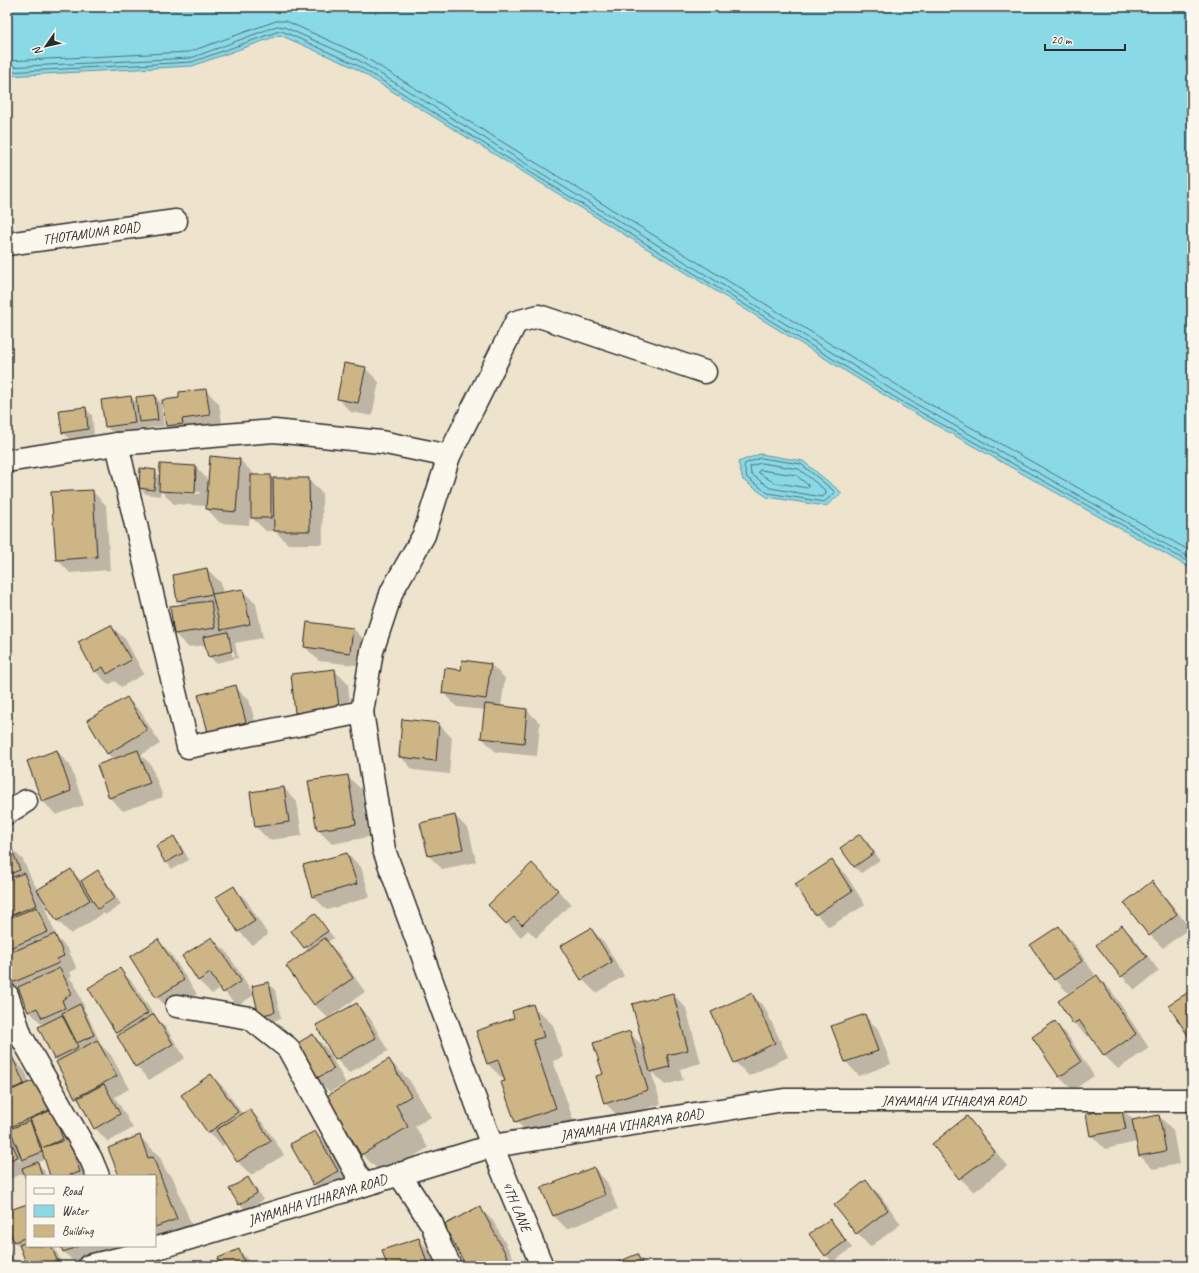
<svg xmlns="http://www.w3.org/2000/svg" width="1199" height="1273" viewBox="0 0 1199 1273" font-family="Caveat,sans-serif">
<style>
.water{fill:#8ad9e7;stroke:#64939c}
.shadow{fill:#0003;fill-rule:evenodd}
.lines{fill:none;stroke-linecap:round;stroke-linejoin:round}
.shore{stroke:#517176;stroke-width:1}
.building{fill:#ceb585;stroke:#2b2b2b}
.minor-casing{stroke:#2b2b2b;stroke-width:25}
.minor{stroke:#fbf7ec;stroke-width:22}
.labels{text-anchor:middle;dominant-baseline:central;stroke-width:3.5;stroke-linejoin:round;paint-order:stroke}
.street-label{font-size:14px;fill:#2b2b2b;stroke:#fbf7ec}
</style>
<rect width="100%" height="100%" fill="#eee3cd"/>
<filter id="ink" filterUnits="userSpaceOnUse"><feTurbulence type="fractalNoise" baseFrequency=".025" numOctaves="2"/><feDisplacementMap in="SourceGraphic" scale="8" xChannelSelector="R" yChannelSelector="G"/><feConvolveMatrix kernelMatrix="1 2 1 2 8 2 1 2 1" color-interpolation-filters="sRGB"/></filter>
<g filter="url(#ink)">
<g class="water">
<polygon points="7,7 1192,7 1192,569 902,406 353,67 280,35 192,66 7,76"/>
<polygon points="760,454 803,461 842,493 826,506 767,497 743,480 738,462"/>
</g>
<g class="shadow">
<polygon points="365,368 379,382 372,416 351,412 338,399"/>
<polygon points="206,390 219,404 223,429 180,440 167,426 164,401 180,399"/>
<polygon points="155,396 161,403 164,426 147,428 148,437 119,440 106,426 131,397 138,404"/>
<polygon points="85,408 92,415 94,435 69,439 63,432"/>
<path d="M211,458L240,460L254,474L253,476H270L273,479H308L322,493L323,544H288L275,531H266L252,518V506H251L249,525L220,523L207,509V506L174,504L161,491L160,496L146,494L140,488L155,471L160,476L196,467L209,481ZM173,491L200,492V494L173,493Z"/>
<polygon points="92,491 106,505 110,570 70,573 57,559"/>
<path d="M207,569L221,583L223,594L242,590L256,604L263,638L235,643L238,658L216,663L209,656L206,645L188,647L175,634L183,605L178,600ZM228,639H230L235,656L233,657Z"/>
<polygon points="308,623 353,629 367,642 364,666 319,661 305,647"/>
<polygon points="111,626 125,639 144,674 121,687 115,681 109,685 95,671"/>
<polygon points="463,661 491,665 505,678 501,707 527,710 540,723 537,756 496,752 482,738 485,710 457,707 443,693 462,671"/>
<polygon points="334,670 348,684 352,722 310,726 296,712"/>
<polygon points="235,687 249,700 259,736 209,732"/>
<polygon points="127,698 141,712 160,744 141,755 151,765 163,797 123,811 110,798 114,760 107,753"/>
<polygon points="439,724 452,738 449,774 413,770 400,756"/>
<polygon points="57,751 70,765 84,805 56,815 43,801"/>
<polygon points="347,776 361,789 369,837 332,844 318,830 310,782"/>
<polygon points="284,788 297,802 302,836 269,840 256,827"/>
<polygon points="455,816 469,830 476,862 442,869 429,856"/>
<polygon points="860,835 867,841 880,860 861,873 854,867"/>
<polygon points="174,837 180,844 189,860 172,869 166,862"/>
<polygon points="9,846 23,860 33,882 39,891 71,870 82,882 97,872 104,878 116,896 99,907 100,909 117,898 121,905 105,915 104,913 71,934 58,921 43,897 42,898 50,918 48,919 51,922 57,938 68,949 77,969 70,972 72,977 69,978 74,983 85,1008 83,1009 86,1012 100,1042 98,1042 111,1055 129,1089 115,1097 133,1128 108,1142 95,1128 81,1103 75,1097 58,1062 55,1058 43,1025 29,1011 20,990 13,983 7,969 7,847"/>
<polygon points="347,854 361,867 370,897 327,910 313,896"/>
<polygon points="832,861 846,875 865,905 829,927 816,914"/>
<polygon points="532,864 571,904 536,938 528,930 521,937 489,905"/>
<polygon points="1152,883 1165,896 1190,928 1163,948 1150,935"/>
<polygon points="233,887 247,901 268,935 252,945 239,931"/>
<polygon points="315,914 334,938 327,942 338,953 365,992 328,1018 314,1004 308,951 292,931"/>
<polygon points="1122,926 1135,939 1159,971 1135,990 1122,976"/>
<polygon points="1058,927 1072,941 1095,975 1068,993 1055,979"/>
<polygon points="591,929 604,942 624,976 596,993 582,979"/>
<polygon points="212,938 226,951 254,995 237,1006 221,988 212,994 198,980"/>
<polygon points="158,941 171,954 197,994 170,1011 157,997"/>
<polygon points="120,969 133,983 154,1015 167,1029 185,1058 149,1080 136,1066 120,1036 117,1032"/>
<polygon points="1097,976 1111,990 1149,1048 1118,1069 1104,1055 1090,1035 1088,1037 1074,1023"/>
<polygon points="268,983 275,990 281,1019 266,1022 253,987"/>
<polygon points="673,994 686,1008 701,1063 680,1069 683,1080 665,1085 651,1071 661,1104 619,1117 605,1103 604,1075 630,1033 645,1048"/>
<polygon points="752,994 765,1008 788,1057 749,1076 735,1062"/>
<polygon points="356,1004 370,1018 388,1051 349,1073 336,1059"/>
<polygon points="532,1005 553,1025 563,1057 553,1061 576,1128 536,1141 516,1121 506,1082 487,1063 515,1018"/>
<polygon points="864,1015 878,1029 891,1064 859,1076 846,1062 833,1027"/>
<polygon points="1055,1023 1068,1036 1094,1076 1073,1090 1059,1077"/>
<polygon points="313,1035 327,1049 346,1083 330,1092 316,1079"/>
<polygon points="12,1058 25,1071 30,1083 35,1081 61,1124 67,1141 69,1140 90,1176 51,1176 46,1159 37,1163 44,1170 46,1176 27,1176 27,1179 25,1173 7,1180 7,1134 19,1162 20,1162 8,1131 7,1131 7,1060"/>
<polygon points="389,1060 410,1081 431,1117 415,1126 428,1148 382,1174 362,1154"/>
<polygon points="211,1075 225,1089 243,1115 250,1110 264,1124 284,1155 251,1175 238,1162 226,1143 222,1146 208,1132"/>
<polygon points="1121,1108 1134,1121 1159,1116 1173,1130 1179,1164 1153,1169 1140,1156 1137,1142 1105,1149 1091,1135"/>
<polygon points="967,1117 980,1131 1007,1166 974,1192 960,1178 933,1144"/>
<polygon points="315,1132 329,1146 351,1185 327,1198 314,1184"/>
<polygon points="140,1137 160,1157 165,1170 173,1178 197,1239 155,1246 155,1176 120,1176"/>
<polygon points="594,1168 607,1182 618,1209 567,1229 554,1216"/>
<polygon points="248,1179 254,1185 263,1200 246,1211 240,1204"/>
<polygon points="866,1182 880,1195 901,1224 870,1247 857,1233"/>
<polygon points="27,1205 27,1246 54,1246 63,1266 29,1266 28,1265 21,1248 14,1241 7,1222 7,1212"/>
<polygon points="479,1207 493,1221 518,1266 467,1266"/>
<polygon points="830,1220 836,1226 852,1248 833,1262 826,1255"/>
<polygon points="419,1240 432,1253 436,1266 388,1266"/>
<polygon points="7,1243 15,1263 7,1266"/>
<polygon points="62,1246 120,1246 121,1248 78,1266 64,1252"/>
<polygon points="239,1250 253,1266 223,1266"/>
<polygon points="637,1255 648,1266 611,1266"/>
</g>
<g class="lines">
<g class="shore">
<polyline points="7,61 189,52 276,21 286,21 361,55 910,393 1192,552"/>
<polyline points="7,67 191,58 277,26 284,27 358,60 907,399 1192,559"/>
<polyline points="7,72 192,62 279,31 282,31 355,64 904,403 1192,564"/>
<polygon points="761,458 801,464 834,491 834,494 824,502 768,493 747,478 744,466 745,464"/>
<polygon points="761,463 799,469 826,491 826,494 822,497 770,488 751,474 750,467"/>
<polygon points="760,470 796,475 808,485 809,487 807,488 773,482 759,473"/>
</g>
</g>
<g class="building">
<polygon points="344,363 366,367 358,403 337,399"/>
<polygon points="206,389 210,415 182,419 183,424 166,426 162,400 179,398 179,392"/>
<polygon points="155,395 158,420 139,422 136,397"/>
<polygon points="131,396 135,423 105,427 101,400"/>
<polygon points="86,407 88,429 62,433 59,410"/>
<polygon points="210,456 240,459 236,512 206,509"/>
<polygon points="160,464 196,466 195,493 159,491"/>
<polygon points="140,468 156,470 154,490 139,488"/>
<rect x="251" y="475" width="20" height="43"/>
<polygon points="273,478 309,478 310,531 274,531"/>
<polygon points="93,490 97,557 56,560 51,492"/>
<polygon points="207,568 212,594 177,601 173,575"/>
<polygon points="243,589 250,624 221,630 212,594"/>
<polygon points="211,601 215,628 174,634 170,606"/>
<polygon points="307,622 353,628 350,653 304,647"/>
<polygon points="111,625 131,660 107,674 103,667 94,672 78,642"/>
<polygon points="228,632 232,651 208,657 203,637"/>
<polygon points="462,660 491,664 486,699 442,693 445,668 461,670"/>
<polygon points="335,669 339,708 295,713 291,674"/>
<polygon points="236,685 246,722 208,732 198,695"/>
<polygon points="127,697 147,730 107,754 87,720"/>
<polygon points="485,704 527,709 524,743 481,738"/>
<polygon points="402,719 439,723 436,761 399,757"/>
<polygon points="57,750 71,791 42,802 27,761"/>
<polygon points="138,750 150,783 109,798 97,765"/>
<polygon points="348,775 356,824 317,830 308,781"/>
<polygon points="284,787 289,822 255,827 250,792"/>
<polygon points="455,815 463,849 428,856 420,823"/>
<polygon points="860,834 874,853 854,867 840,848"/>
<polygon points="174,836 183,853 165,863 156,846"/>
<polygon points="10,845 20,870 7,875 7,846"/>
<polygon points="347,853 357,884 312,897 303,865"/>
<polygon points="832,860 852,891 815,915 795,884"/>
<polygon points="532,863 558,890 522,925 514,917 506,924 488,905"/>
<polygon points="71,869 90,900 57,921 37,890"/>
<polygon points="98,870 115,898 98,909 81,881"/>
<polygon points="24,873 37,905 7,917 7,879"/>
<polygon points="1152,881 1177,914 1149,936 1124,903"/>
<polygon points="234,886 255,921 238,932 216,897"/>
<polygon points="37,907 48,932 7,949 7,919"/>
<polygon points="315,913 328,931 304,948 291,931"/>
<polygon points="1122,925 1147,957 1121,977 1096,945"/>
<polygon points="1059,926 1082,961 1054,980 1030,945"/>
<polygon points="591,928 612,962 581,980 560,946"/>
<polygon points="55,934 64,956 57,959 59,963 12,983 7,972 7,954"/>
<polygon points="212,937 241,981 223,993 210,973 198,981 182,956"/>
<polygon points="325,938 353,978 314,1005 286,966"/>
<polygon points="158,939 184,980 156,998 130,957"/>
<polygon points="60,968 72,994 62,1000 65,1008 42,1018 37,1008 28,1012 18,987"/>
<polygon points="120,968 148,1013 116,1033 88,988"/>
<polygon points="1097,975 1136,1034 1104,1056 1079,1020 1073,1024 1058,1001"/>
<polygon points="269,982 275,1012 259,1016 252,986"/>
<polygon points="1192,990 1192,1035 1189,1037 1168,1005"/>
<polygon points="673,993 688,1050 667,1055 670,1067 650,1072 632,1004"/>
<polygon points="752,993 775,1043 734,1063 711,1012"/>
<polygon points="357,1003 376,1038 335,1060 316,1025"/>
<polygon points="80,1004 94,1035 77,1043 62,1013"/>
<polygon points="533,1004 544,1037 533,1040 556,1108 515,1122 501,1082 505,1081 498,1060 487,1064 476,1031 514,1018 512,1011"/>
<polygon points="154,1014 173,1044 135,1067 117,1036"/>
<polygon points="865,1014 878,1051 845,1062 831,1026"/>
<polygon points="62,1015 78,1047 54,1059 38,1027"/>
<polygon points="1055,1021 1081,1062 1059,1077 1032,1037"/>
<polygon points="630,1031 648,1090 604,1104 596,1076 603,1074 593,1043"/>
<polygon points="313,1034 334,1069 315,1079 296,1044"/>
<polygon points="97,1040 117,1076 75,1098 56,1062"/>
<polygon points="12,1056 24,1084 7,1091 7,1058"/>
<polygon points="389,1059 411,1096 396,1105 408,1127 361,1155 327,1096"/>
<polygon points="211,1074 238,1112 208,1133 181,1095"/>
<polygon points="35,1080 49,1110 8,1128 7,1092"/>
<polygon points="104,1084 120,1114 94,1129 78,1098"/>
<polygon points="1121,1107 1126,1129 1090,1136 1086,1114"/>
<polygon points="250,1109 271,1141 237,1162 216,1130"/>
<polygon points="52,1110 63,1139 42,1148 30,1119"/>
<polygon points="1159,1115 1166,1151 1139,1156 1132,1120"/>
<polygon points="967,1116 995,1152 959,1179 932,1144"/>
<polygon points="30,1121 42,1152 22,1160 10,1129"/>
<polygon points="7,1131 18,1157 7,1161"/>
<polygon points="315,1131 338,1171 313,1185 290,1144"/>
<polygon points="140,1135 148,1158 153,1157 177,1219 155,1227 155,1176 119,1176 108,1148"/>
<polygon points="69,1139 80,1172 67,1176 50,1176 41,1148"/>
<polygon points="38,1162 42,1176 27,1176 27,1182 22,1168"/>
<polygon points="594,1167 605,1195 553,1216 541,1188"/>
<polygon points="248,1177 257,1193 239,1205 229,1189"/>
<polygon points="866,1180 888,1210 856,1234 834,1205"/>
<polygon points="27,1204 27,1237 14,1242 7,1225 7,1211"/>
<polygon points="480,1206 509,1260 498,1266 466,1266 444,1225"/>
<polygon points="830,1219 846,1241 825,1256 809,1234"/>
<polygon points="419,1238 428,1266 387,1266 382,1250"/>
<polygon points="27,1242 27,1246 51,1246 58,1262 48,1266 43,1266 41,1260 27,1265 19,1245"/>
<polygon points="61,1246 79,1246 63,1252"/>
<polygon points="239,1249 246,1266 221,1266 218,1258"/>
<polygon points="637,1254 643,1266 609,1266"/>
</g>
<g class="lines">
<g class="minor-casing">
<g id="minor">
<path id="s1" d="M7,244L176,221"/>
<path id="s2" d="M117,444L188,747L362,712L384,850L492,1146L542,1266"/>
<polyline points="7,461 117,444 274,431 381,442 449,456 516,322 539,316 705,372"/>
<polyline points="362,712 372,651 392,591 424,535 449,456"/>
<polyline points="7,813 26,801"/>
<polyline points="7,995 21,1036 91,1159 98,1176"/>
<polyline points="177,1006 250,1018 288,1048 363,1185"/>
<polyline points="399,1174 432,1224 441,1248 450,1266"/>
<path id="s3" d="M89,1266L131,1256L492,1146L784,1100H1192"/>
</g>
</g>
<use href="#minor" class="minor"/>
</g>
</g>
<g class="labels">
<g class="street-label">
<text stroke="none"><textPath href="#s1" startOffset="85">THOTAMUNA ROAD</textPath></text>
<text stroke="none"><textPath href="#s3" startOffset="886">JAYAMAHA VIHARAYA ROAD</textPath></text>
<text stroke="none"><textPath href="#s3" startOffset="562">JAYAMAHA VIHARAYA ROAD</textPath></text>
<text stroke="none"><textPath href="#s3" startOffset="238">JAYAMAHA VIHARAYA ROAD</textPath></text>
<text stroke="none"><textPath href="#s2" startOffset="1009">4TH LANE</textPath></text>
</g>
</g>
<rect width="1199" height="1273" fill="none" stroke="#fbf7ec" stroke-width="24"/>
<rect x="12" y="12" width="1175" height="1249" fill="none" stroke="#2b2b2b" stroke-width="1.5" filter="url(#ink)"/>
<rect x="26" y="1175" width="130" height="72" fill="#fbf7ec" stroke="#a8a59f"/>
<rect x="34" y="1188" width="20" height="6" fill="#fbf7ec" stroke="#a8a59f"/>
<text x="62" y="1195" font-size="12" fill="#2b2b2b">Road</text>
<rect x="34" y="1205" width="20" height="12" fill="#8ad9e7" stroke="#a8a59f"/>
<text x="62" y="1215" font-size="12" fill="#2b2b2b">Water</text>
<rect x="34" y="1225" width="20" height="12" fill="#ceb585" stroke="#a8a59f"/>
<text x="62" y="1235" font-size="12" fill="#2b2b2b">Building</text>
<g transform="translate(46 46) rotate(236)" stroke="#fbf7ec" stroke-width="3" paint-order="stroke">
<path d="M0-3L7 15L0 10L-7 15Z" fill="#2b2b2b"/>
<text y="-6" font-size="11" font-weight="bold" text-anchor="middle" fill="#2b2b2b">N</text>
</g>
<path d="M1045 44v6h80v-6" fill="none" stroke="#2b2b2b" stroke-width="2"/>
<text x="1051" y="44" font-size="12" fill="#2b2b2b" stroke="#fbf7ec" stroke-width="3" paint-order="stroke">20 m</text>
</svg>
